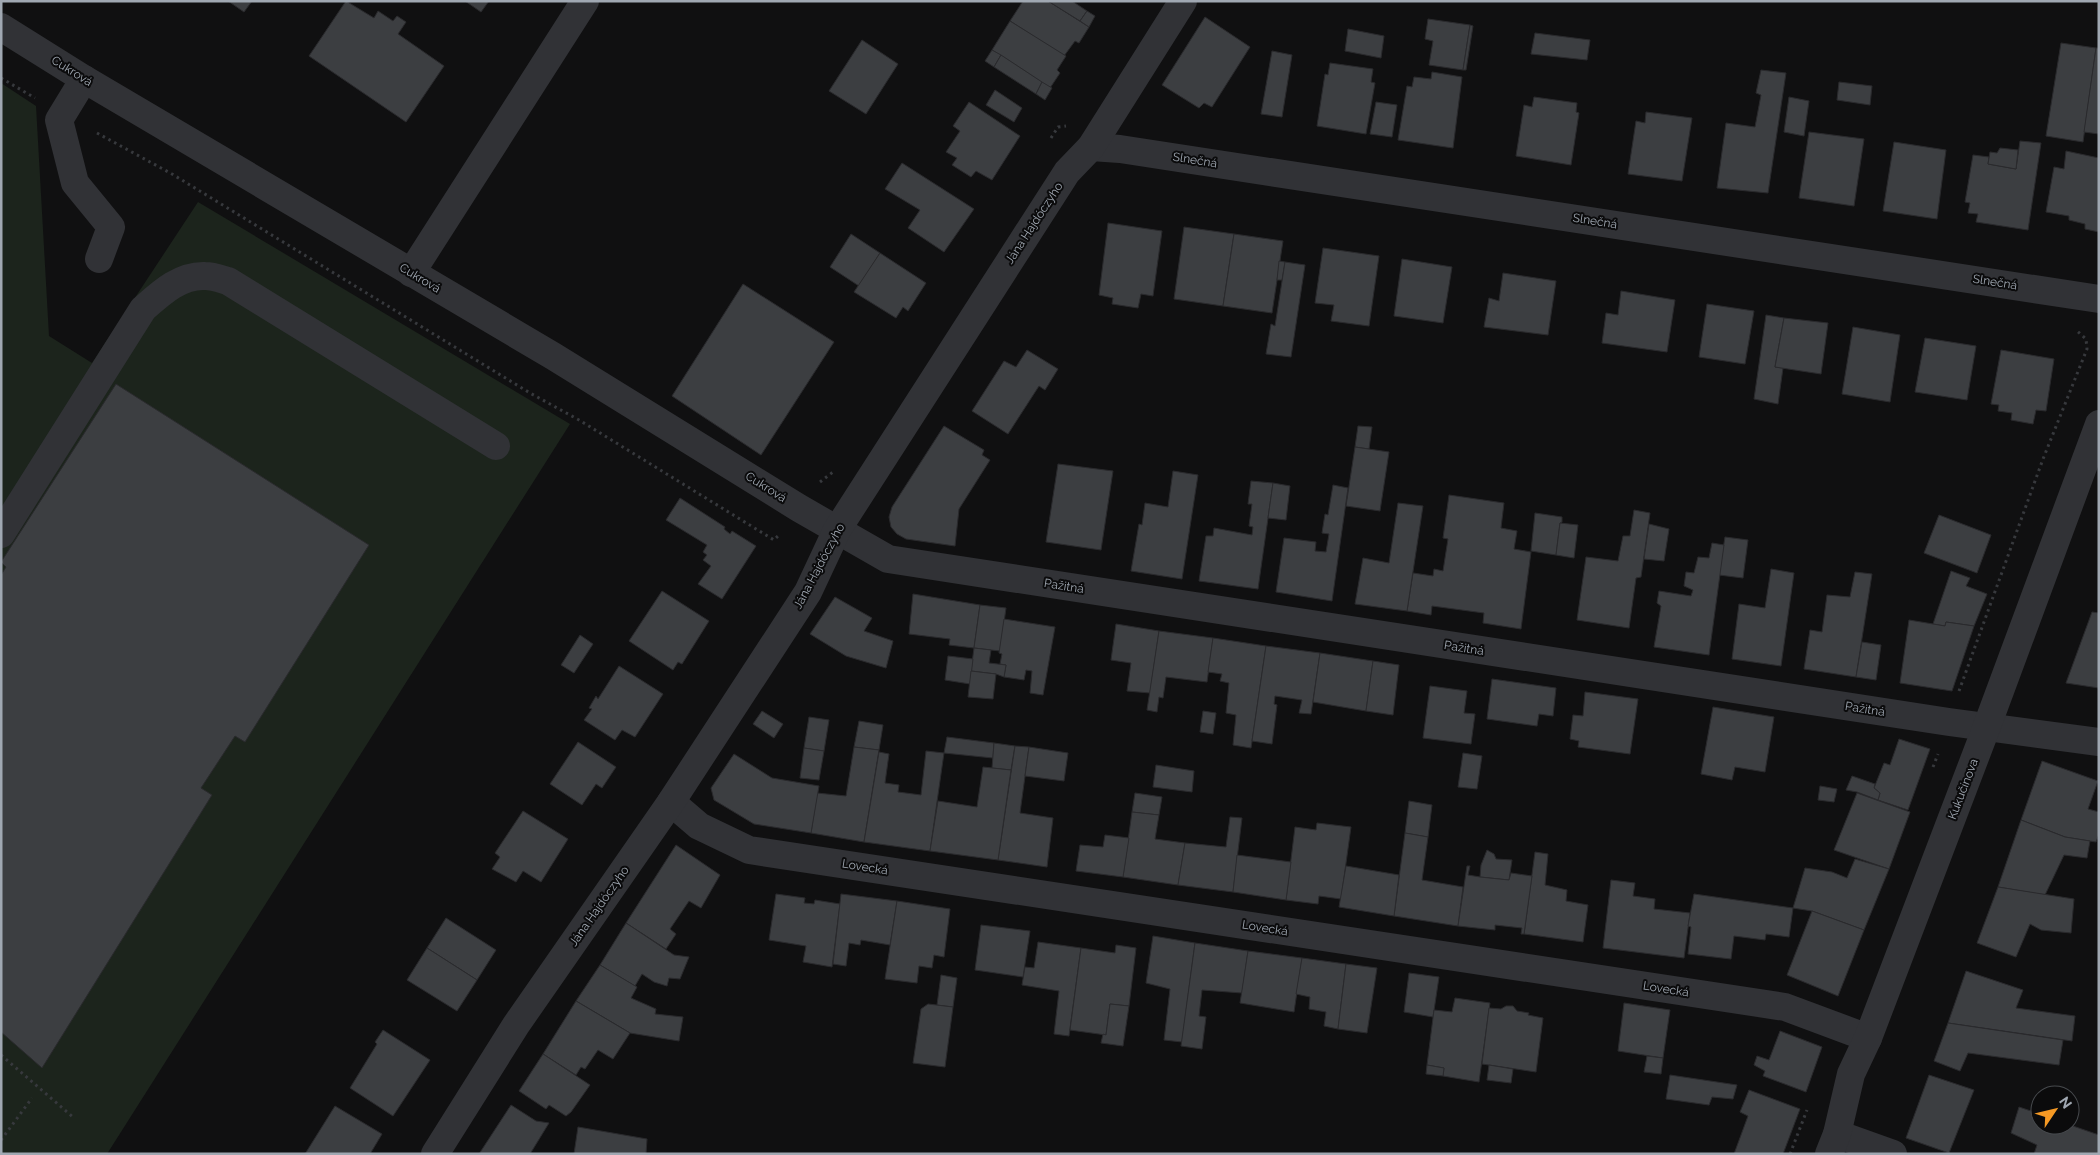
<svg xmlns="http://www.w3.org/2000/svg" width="2100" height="1155" viewBox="0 0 2100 1155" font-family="Raleway,sans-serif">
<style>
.green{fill:#1c241c}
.building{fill:#3c3e41;stroke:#2a2a2d}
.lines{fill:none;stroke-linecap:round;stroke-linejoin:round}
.path{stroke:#37393d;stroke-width:3;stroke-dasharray:2.5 4;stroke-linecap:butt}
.minor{stroke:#313236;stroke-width:28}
.labels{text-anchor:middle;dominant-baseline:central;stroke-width:4;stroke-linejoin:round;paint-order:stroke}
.street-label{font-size:12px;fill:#a0a8b2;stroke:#0b0b0c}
</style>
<rect width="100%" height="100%" fill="#101011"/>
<polygon class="green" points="1,83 36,106 49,336 92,363 198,202 570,424 107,1154 1,1154"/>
<g class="building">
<polygon points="228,1 252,1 244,12"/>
<polygon points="346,1 374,18 378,11 393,21 397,16 406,22 398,34 444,66 406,122 309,56"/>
<polygon points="465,1 489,1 481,12"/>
<polygon points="1023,1 1048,1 1089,27 1079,43 1075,41 1064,56 1010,21"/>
<polygon points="1048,1 1072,1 1087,11 1080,21"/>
<polygon points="1087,11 1095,16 1089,27 1080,21"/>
<polygon points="1205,17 1250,47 1212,107 1204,103 1199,108 1162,85"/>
<polygon points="1428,19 1470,25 1463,70 1429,65 1433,41 1425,39"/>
<polygon points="1010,21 1066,56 1057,70 1060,73 1050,88 992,50"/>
<polygon points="1470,25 1473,26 1466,70 1463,70"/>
<polygon points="1348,29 1384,36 1381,58 1345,51"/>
<polygon points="1535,33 1590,40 1587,60 1531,54"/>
<polygon points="862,40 898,64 866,114 829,91"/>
<polygon points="2061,43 2096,48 2083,142 2046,136"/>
<polygon points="2096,48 2099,48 2099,134 2084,132"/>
<polygon points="992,50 1001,55 994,67 985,61"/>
<polygon points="1272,51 1292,55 1282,117 1261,114"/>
<polygon points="1001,55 1042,82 1036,94 994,67"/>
<polygon points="1330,63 1373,69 1371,82 1375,83 1366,134 1317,126 1325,74 1328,75"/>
<polygon points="1761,70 1786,73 1768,193 1717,188 1726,123 1755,127 1761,95 1756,93"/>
<polygon points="1432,72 1462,77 1453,148 1398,140 1407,86 1412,87 1414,77 1431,79"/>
<polygon points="1042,82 1052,88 1045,100 1036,94"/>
<polygon points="1839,82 1872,86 1870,105 1837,100"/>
<polygon points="995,90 1022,108 1014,122 986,105"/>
<polygon points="1534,97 1577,103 1576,112 1579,113 1571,165 1516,156 1524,105 1532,107"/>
<polygon points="1789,97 1809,101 1804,136 1784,132"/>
<polygon points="969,102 1020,136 992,180 976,171 971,177 952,165 957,158 946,152 960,131 953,126"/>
<polygon points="1376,102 1397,105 1392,137 1370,134"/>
<polygon points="1646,112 1692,118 1682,181 1628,174 1636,121 1645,123"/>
<polygon points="1809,132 1864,139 1854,206 1799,198"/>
<polygon points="2020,141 2041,143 2028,230 1976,222 1978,214 1968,213 1970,203 1965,202 1973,155 1989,157 1988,164 2016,169"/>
<polygon points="1894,142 1946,150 1937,219 1883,211"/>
<polygon points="2000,148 2018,150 2016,169 1988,164 1990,152 1997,153"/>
<polygon points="2066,151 2099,158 2099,232 2085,229 2085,224 2069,220 2069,216 2046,212 2054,167 2064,169"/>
<polygon points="902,163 974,209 944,252 908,228 920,210 885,189"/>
<polygon points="1108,223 1162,231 1153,296 1141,294 1138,308 1112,304 1113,298 1099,295"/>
<polygon points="1184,227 1234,234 1223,306 1174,299"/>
<polygon points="851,234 880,253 859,286 830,267"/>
<polygon points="1234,234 1283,241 1272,313 1223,306"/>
<polygon points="1323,248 1379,256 1369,326 1331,321 1334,305 1315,303"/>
<polygon points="880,253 926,283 908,311 903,307 896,318 854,292"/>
<polygon points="1402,259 1452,267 1443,323 1394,316"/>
<polygon points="1279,261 1285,262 1282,280 1277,280"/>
<polygon points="1285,262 1305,265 1291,357 1266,354 1271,324 1275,326"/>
<polygon points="1503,273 1556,281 1548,335 1484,327 1489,298 1499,301"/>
<polygon points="743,284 834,342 761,455 672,396"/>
<polygon points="1621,291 1675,300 1667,352 1602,343 1606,313 1618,315"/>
<polygon points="1707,304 1754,311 1745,364 1699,357"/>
<polygon points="1766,315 1784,318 1775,367 1783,368 1778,404 1754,399"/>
<polygon points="1784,318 1828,323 1821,374 1775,367"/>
<polygon points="1853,327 1900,335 1890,402 1842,394"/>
<polygon points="1925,338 1976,346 1967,400 1915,392"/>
<polygon points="1027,350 1058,369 1045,390 1039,386 1008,434 972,411 1004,361 1016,367"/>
<polygon points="2001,350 2054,359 2046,411 2036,410 2033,424 2011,420 2012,413 1998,411 1999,405 1991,404"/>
<polygon points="116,384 369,545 245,742 235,736 201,788 212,795 42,1068 1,1032 1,575 6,567 1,562"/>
<polygon points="944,426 984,450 982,455 990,460 959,509 955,546 906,539 897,534 891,527 889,517 892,507"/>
<polygon points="1358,426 1372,427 1369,449 1355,447"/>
<polygon points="1355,447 1389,452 1380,511 1346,506"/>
<polygon points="1058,464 1113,471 1101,550 1046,542"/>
<polygon points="1173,471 1198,475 1182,579 1131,571 1139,524 1142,525 1145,503 1168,507"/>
<polygon points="1251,481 1273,483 1258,589 1199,581 1206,536 1213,536 1214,528 1252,535 1253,527 1249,526 1252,504 1248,504"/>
<polygon points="1273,483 1290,486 1286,520 1268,518"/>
<polygon points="1333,485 1348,488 1332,601 1276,592 1284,538 1316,542 1315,551 1326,552 1329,534 1322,533 1325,514 1328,515"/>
<polygon points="1449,495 1504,503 1501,528 1517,531 1514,549 1531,552 1521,629 1483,623 1484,613 1432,606 1431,615 1407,611 1413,573 1433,576 1434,569 1443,571 1448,539 1443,538"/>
<polygon points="680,498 725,527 724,529 730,534 732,531 756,546 722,599 698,584 711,566 703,560 707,555 703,552 707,545 666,520"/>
<polygon points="1398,503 1423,506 1407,611 1355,604 1363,558 1389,563"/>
<polygon points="1634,510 1650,513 1641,577 1636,578 1629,628 1577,620 1586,557 1618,561 1623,536 1630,536"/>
<polygon points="1535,513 1562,517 1562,522 1560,523 1556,555 1531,551"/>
<polygon points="1939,515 1991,535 1977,573 1924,553"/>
<polygon points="1560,523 1578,525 1574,558 1556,555"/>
<polygon points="1649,524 1669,529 1664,561 1644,559"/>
<polygon points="1725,537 1748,540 1743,578 1719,575"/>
<polygon points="1712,543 1724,545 1709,655 1654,647 1661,606 1657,603 1659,591 1691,596 1693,590 1684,586 1686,572 1694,573 1698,557 1709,558"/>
<polygon points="1771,569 1794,573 1781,666 1732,659 1739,604 1765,608"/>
<polygon points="1951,571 1970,578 1966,586 1987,594 1974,626 1946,622 1945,626 1933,624"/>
<polygon points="1855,572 1872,574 1856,677 1804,669 1810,630 1822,632 1827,595 1850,597"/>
<polygon points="662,591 709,621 682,664 678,662 673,670 629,641"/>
<polygon points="913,594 980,605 974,648 949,645 950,639 909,634"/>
<polygon points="835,597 872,618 864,631 893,641 886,668 846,656 810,634"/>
<polygon points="980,605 1006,608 1000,651 974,648"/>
<polygon points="2092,612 2099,613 2099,688 2066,683"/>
<polygon points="1004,619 1055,627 1043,695 1030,693 1032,671 1026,670 1024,680 1004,677 1006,665 1000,664 1002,654 999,653"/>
<polygon points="1909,620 1945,626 1946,622 1974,626 1952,691 1900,683"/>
<polygon points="1116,624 1159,631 1150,693 1127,691 1131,663 1111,660"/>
<polygon points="1159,631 1213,638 1207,682 1166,677 1163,698 1159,697 1157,712 1147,710"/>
<polygon points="580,635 593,644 574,673 561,665"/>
<polygon points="1213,638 1266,646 1251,748 1233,745 1236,715 1226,713 1229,683 1220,681 1222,674 1208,672"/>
<polygon points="1862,642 1881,645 1876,680 1856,677"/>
<polygon points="1266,646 1320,653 1311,714 1299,713 1302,700 1275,696 1274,704 1277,705 1272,744 1252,741"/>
<polygon points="974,648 991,650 989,663 1006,665 1004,677 996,674 971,671"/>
<polygon points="1320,653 1373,661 1366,711 1313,702"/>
<polygon points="948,656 973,659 970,684 945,680"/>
<polygon points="1373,661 1399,665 1393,715 1366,711"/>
<polygon points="619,666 663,694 635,737 622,730 615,740 584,720 592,709 589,708 596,696 598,699"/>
<polygon points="971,671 996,674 993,699 968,697"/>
<polygon points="1492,679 1556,688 1553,716 1539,714 1537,726 1487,719"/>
<polygon points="1430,686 1467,691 1464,713 1475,714 1471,744 1423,738"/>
<polygon points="1585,692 1638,699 1630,754 1578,747 1579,741 1570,739 1573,715 1583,716"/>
<polygon points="1713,707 1774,717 1765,772 1735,767 1732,780 1701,774"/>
<polygon points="762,711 783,724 774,738 753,724"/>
<polygon points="1203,711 1216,713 1213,734 1200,732"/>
<polygon points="809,717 829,720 824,751 804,748"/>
<polygon points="859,721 883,725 879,750 854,747"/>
<polygon points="947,737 994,743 993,758 944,753"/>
<polygon points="1899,739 1930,749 1908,810 1878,800 1880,793 1874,788 1884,763 1890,765"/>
<polygon points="578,742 616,767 602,788 596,784 582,805 550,784"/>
<polygon points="994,743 1015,746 1011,770 992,768"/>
<polygon points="1015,746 1029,747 1020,813 1053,818 1047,867 998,860"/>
<polygon points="854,747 879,750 864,842 811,833 817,793 846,796"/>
<polygon points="1029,747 1068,753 1064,781 1025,776"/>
<polygon points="804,748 824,751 819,780 800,778"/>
<polygon points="926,751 944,753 930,851 864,842 879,752 889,754 885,783 899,785 898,792 921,795"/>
<polygon points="1463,753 1482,756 1477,789 1458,787"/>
<polygon points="734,754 772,778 819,786 811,833 754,824 714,800 711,788"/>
<polygon points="2042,761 2098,781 2088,809 2099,812 2099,834 2096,842 2065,837 2021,820"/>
<polygon points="1156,765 1194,771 1192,792 1153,787"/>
<polygon points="983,767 1011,770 998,860 930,851 938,801 977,807"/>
<polygon points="1852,776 1875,784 1874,788 1880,793 1878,800 1857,792 1846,790"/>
<polygon points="1820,786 1837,789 1834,802 1818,800"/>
<polygon points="1135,793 1162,797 1159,815 1132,812"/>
<polygon points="1857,793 1910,812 1889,869 1834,850"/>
<polygon points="1409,801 1432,805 1428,837 1405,833"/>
<polygon points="523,811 568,839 541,882 523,871 516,882 492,869 500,857 495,853"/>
<polygon points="1132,812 1159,815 1155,839 1185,843 1178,885 1123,877"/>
<polygon points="1230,817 1242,818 1233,892 1178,885 1185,843 1226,847"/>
<polygon points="2021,820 2065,837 2090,841 2087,858 2064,855 2045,895 1998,887"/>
<polygon points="1317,823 1351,827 1341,899 1319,896 1318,904 1286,900 1295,827 1316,830"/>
<polygon points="1405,833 1428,837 1422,880 1463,887 1458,926 1394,916"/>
<polygon points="1105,835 1129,838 1123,877 1076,871 1080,845 1103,847"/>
<polygon points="676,845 720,875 701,908 689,901 670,929 676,934 666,949 626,923"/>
<polygon points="1487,850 1494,854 1496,859 1512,860 1509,880 1480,877 1481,865"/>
<polygon points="1535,852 1548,854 1545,885 1567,890 1566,901 1588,905 1583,942 1524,934"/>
<polygon points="1237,855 1291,862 1286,900 1233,892"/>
<polygon points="1855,859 1889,869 1864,930 1812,911 1793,908 1805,868 1832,872 1847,878"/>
<polygon points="1346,866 1399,875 1394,916 1339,907"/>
<polygon points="1467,866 1470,866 1468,875 1480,877 1509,880 1511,873 1532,876 1524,934 1521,934 1522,928 1495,925 1495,930 1458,926"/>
<polygon points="1611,880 1635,883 1633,896 1655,899 1654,909 1690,913 1684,958 1603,948"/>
<polygon points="1998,887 2074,899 2071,933 2041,930 2030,924 2016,957 1977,943"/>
<polygon points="776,894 805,898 804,903 814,904 815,900 840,904 832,967 803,962 806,946 769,940"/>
<polygon points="841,894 897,901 890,945 861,940 860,945 849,943 846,966 833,964"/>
<polygon points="1694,894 1793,908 1789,937 1766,934 1765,940 1734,936 1731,959 1688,954 1691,927 1688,926"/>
<polygon points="897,901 950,909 944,957 934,955 932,968 919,966 917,983 885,979"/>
<polygon points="1812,911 1864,930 1838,996 1787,975"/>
<polygon points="446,918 496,950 477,980 427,948"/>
<polygon points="626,923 674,955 689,957 680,979 669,978 667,986 654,982 642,974 635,986 600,965"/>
<polygon points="981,925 1030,931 1023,977 975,970"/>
<polygon points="1153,936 1195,943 1182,1042 1164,1040 1170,989 1146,983"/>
<polygon points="1038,942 1081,948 1069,1036 1054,1034 1059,991 1022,985 1025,967 1034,968"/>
<polygon points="1195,943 1248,951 1242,993 1202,990 1199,1016 1206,1017 1202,1049 1181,1046"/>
<polygon points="1116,945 1136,948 1129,1006 1110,1004 1106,1035 1070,1030 1081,948 1115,953"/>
<polygon points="427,948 477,980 457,1011 407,980"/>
<polygon points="1248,951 1302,958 1294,1012 1240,1003"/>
<polygon points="1302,958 1346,964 1338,1029 1324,1026 1326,1012 1309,1009 1310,997 1296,994"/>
<polygon points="1346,964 1377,968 1367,1033 1338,1029"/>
<polygon points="600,965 637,987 631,998 656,1009 655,1014 683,1017 679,1041 630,1033 576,1001"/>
<polygon points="1966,971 2023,990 2016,1008 2075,1016 2072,1041 1948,1023"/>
<polygon points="1409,973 1439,977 1433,1017 1404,1012"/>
<polygon points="941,975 957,978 953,1007 937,1005"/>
<polygon points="1455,998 1490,1003 1479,1082 1443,1076 1444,1068 1427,1065 1434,1010 1452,1012"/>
<polygon points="576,1001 630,1033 613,1059 598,1050 585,1069 581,1067 576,1075 543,1054"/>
<polygon points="1624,1003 1670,1010 1663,1058 1618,1051"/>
<polygon points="928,1004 953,1007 945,1067 913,1063 921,1009"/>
<polygon points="1110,1004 1129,1006 1123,1046 1101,1043 1103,1034 1106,1035"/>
<polygon points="1506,1006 1513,1006 1517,1011 1529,1013 1528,1015 1543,1018 1536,1072 1482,1064 1489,1008 1501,1009"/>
<polygon points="1948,1023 2063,1040 2059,1065 1968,1053 1960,1071 1934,1061"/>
<polygon points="383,1030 430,1060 393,1116 350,1088 377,1044 375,1042"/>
<polygon points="1780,1031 1822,1047 1806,1092 1763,1076 1765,1071 1754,1065 1757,1056 1769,1060"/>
<polygon points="543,1054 590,1085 571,1112 566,1116 549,1105 546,1109 519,1091"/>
<polygon points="1647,1056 1663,1058 1661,1074 1644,1072"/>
<polygon points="1427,1065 1444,1068 1443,1076 1426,1074"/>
<polygon points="1489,1065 1513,1069 1511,1083 1487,1080"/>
<polygon points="1670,1075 1737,1085 1733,1099 1712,1097 1709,1105 1666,1099"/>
<polygon points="1929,1075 1974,1090 1949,1153 1906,1138"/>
<polygon points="1749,1090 1800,1109 1783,1154 1734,1154 1748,1116 1740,1112"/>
<polygon points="511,1105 536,1121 549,1123 530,1154 479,1154"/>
<polygon points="335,1106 382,1134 370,1154 305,1154"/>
<polygon points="2019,1107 2040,1114 2040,1125 2070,1125 2099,1135 2099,1154 2034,1154 2037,1145 2011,1133"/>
<polygon points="578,1127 647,1139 646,1154 574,1154"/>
</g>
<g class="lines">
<g class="path">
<polyline points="1,78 35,98"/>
<polyline points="97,133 172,174 530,393 579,420 774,540 780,534"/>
<polyline points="1051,138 1058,127 1066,126"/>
<polyline points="820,482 833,472"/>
<polyline points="1959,691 2043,459 2087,349 2086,339 2076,330"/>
<polyline points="1933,767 1938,754"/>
<polyline points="1,1055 74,1118"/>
<polyline points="1,1140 32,1098"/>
<polyline points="1790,1154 1807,1110"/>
</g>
<g class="minor">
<polyline points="1,27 84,79 553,356 799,508 888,559 1949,722 2099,742"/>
<polyline points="84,79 59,120 75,183 111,227 99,259"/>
<polyline points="1091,147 1120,149 2099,299"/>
<polyline points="411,273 585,1"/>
<path d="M1,534L143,309C161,293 180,275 205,276C213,276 221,279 228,281L496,446"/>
<polyline points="671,802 699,826 749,850 1785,1007 1868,1038"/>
<polyline points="1837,1134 1893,1154"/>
<polyline points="435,1154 516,1025 671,802 808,592 837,530 1067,172 1091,147 1183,1"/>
<polyline points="1829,1154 1837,1134 1851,1074 1868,1038 1987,726 2099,424"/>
</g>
</g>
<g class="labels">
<g class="street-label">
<text transform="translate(72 71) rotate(32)">Cukrová</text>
<text transform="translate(1195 160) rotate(9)">Slnečná</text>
<text transform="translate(1595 221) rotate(9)">Slnečná</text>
<text transform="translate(1034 223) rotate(-57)">Jána Hajdóczyho</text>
<text transform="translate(420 278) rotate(31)">Cukrová</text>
<text transform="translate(1995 282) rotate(9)">Slnečná</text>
<text transform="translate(766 487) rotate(32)">Cukrová</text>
<text transform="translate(819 566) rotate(-62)">Jána Hajdóczyho</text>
<text transform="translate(1064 586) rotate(9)">Pažitná</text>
<text transform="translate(1464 648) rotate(9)">Pažitná</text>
<text transform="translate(1865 709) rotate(9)">Pažitná</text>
<text transform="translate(1963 789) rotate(-69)">Kukučínova</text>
<text transform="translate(865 867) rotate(9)">Lovecká</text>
<text transform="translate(599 906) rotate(-55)">Jána Hajdóczyho</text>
<text transform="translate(1265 928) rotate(9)">Lovecká</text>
<text transform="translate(1666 989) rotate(9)">Lovecká</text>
</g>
</g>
<rect width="2100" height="1155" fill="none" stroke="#a0a8b2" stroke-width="5"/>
<g transform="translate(2055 1110) rotate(55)"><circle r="24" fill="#0b0b0c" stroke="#474a4e"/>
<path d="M0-4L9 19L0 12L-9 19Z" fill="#f59924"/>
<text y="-8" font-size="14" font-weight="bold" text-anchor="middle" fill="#a0a8b2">N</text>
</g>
</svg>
